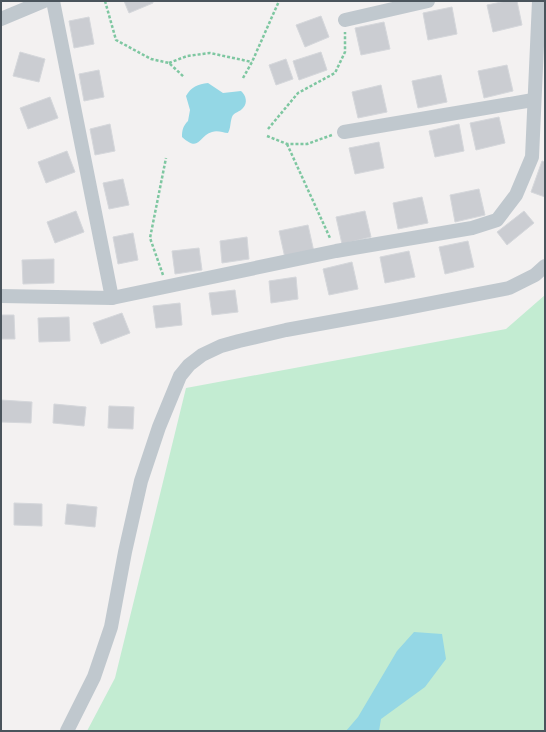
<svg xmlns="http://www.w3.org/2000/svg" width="546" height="732" viewBox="0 0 546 732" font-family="Arial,sans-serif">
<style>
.green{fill:#c3ecd2}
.water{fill:#94d7e5}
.building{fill:#cbcdd2;stroke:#d5d7db}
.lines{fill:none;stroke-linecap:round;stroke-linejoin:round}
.path{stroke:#7ec7a1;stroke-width:2.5;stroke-dasharray:3 2;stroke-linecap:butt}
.street{stroke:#c0c8ce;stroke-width:14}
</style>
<rect width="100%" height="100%" fill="#f3f1f1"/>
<polygon class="green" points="545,295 545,731 87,731 115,678 186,388 506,329"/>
<g class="water">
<path d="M208,83L223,93L241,91C246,95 248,103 243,108C240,112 234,112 232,117C230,122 231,128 228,133C223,133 218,130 212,132C198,136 200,153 182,137C182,130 183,126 188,121L190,110L186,96C191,87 198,84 208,83Z"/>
<polygon points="414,632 442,634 446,659 425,687 381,719 379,731 346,731 358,717 397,651"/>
</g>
<g class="building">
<polygon points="124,1 153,1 153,3 129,13"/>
<polygon points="506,1 517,1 522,25 493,32 487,5"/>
<polygon points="452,7 457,34 428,40 423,13"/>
<polygon points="321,16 329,37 305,47 296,25"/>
<polygon points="89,17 94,44 74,48 69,21"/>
<polygon points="384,22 390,49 361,55 355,28"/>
<polygon points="20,52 45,59 39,82 13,76"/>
<polygon points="321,52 327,70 299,80 293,61"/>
<polygon points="286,59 293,79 276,85 269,65"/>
<polygon points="507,65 513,91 484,98 478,71"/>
<polygon points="99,70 104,97 84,101 79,74"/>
<polygon points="441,75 447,102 418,108 412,81"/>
<polygon points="381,85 387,112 358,118 352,92"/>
<polygon points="50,97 58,118 28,129 20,108"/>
<polygon points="499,117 505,143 476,150 470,123"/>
<polygon points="110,124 115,151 95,155 90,129"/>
<polygon points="459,124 464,151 435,157 429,131"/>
<polygon points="379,142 384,168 355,174 349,148"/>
<polygon points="67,151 75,172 46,183 38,162"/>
<polygon points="542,161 545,162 545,197 531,192"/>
<polygon points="123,179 129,205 109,209 103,183"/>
<polygon points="479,189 485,215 455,222 450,195"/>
<polygon points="422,197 428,223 398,229 393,203"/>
<polygon points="76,211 84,232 55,243 47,222"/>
<polygon points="365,211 371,237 342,244 336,217"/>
<polygon points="524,211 534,223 507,245 497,232"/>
<polygon points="308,225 314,252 285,258 279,231"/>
<polygon points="133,233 138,260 118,264 113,237"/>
<polygon points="247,237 249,259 222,263 220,241"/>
<polygon points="468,241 474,267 445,274 439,247"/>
<polygon points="199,248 202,270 175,274 172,251"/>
<polygon points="409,251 415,277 385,283 380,257"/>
<polygon points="54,259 54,283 23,284 22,260"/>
<polygon points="352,262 358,289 329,295 323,269"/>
<polygon points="296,277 298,299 271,303 269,281"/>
<polygon points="235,290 238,312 212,315 209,293"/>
<polygon points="180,303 182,325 156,328 153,306"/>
<polygon points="122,313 130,333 101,344 93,323"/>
<polygon points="1,315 14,315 15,339 1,339"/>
<polygon points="69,317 70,341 39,342 38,318"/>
<polygon points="1,400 32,402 31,423 1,422"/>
<polygon points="54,404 86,407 84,426 53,423"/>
<polygon points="109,406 134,407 133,429 108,428"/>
<polygon points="14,503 42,504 42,526 14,525"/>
<polygon points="67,504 97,507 95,527 65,524"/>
</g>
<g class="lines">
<g class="path">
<polyline points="105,1 116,40 151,59 169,63 184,77"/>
<polyline points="169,63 187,56 210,53 252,62"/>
<polyline points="243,78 252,62 279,1"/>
<polyline points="268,129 298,93 335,73 345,52 345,32"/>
<polyline points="267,136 287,144 307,144 332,135"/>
<polyline points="287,144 330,238"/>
<polyline points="163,275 150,238 166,158"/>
</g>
<g class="street">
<polyline points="53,1 112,298"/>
<polyline points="1,19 44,1"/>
<polyline points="345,20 428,1"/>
<polyline points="344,132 533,100"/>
<polyline points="1,296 112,298 336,251 472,228 497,220 516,195 532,157 539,1"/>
<polyline points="67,731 94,677 111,627 125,552 141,481 159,427 180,376 189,365 202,355 221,346 239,341 286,330 396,310 509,288 535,275 545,266"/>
</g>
</g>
<rect width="546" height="732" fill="none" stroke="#4a545c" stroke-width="4"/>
</svg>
